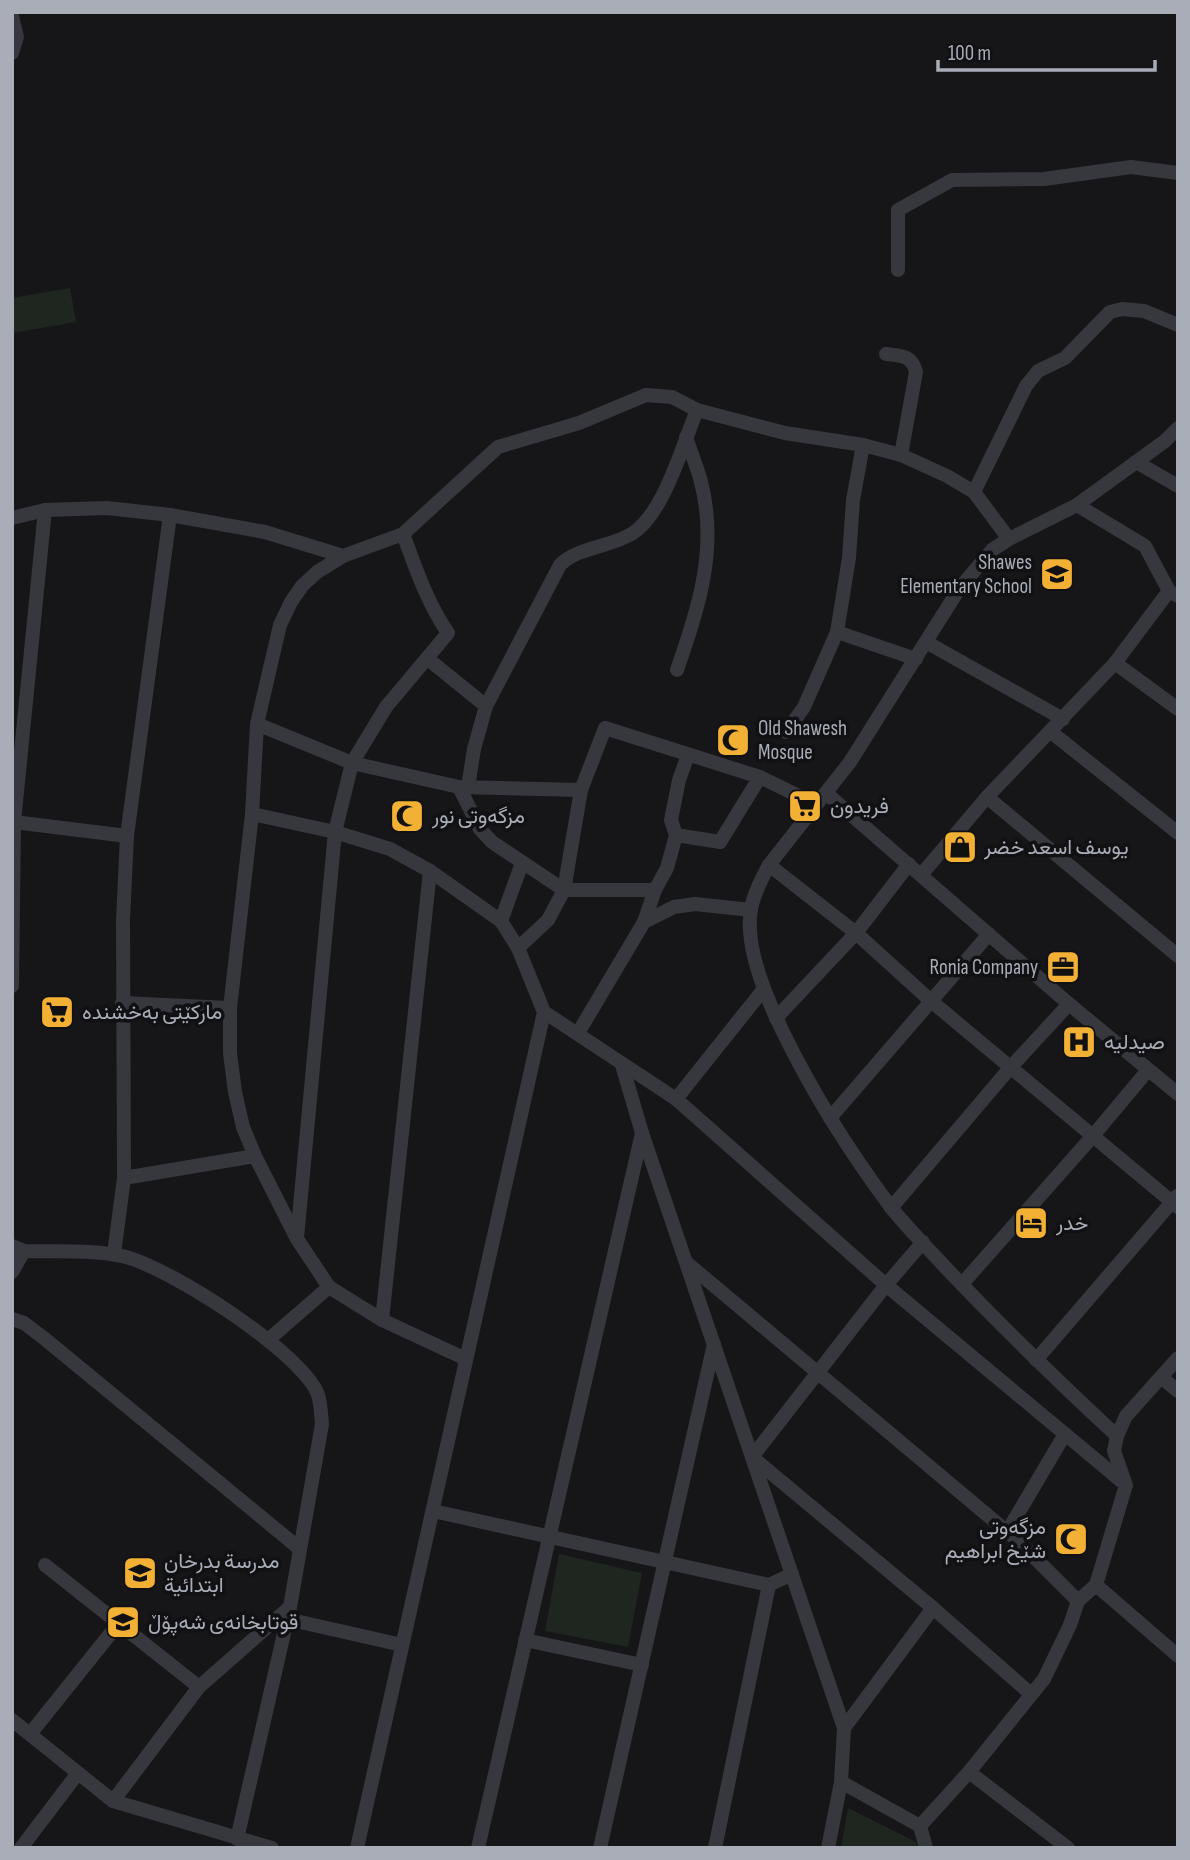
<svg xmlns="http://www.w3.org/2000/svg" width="1190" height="1860" viewBox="0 0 1190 1860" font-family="'Sofia Sans Condensed',Vazirmatn,sans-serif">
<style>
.green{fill:#1e261f}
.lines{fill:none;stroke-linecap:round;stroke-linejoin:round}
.minor{stroke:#37383d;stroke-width:14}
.labels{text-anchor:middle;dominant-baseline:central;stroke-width:7;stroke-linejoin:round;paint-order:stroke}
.poi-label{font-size:21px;fill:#a8adb8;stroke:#111113;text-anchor:start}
</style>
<rect width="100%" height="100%" fill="#161618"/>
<g class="green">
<polygon points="70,288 76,322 12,333 12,298"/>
<polygon points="559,1554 642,1573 628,1647 545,1631"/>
<polygon points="848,1808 916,1842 918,1848 841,1848"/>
</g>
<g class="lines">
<g class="minor">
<polyline points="12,16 17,37 12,53"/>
<polyline points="898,270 898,210 952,180 1044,179 1131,167 1178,173"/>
<path d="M886,354C901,356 912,355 916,372L901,455"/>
<path d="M1178,428L1165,441L1077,505L1009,539L992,550L959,589L850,762L769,865C762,878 754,893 751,909C744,946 766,997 782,1030C812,1092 849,1151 890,1206C907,1228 928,1248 947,1269C1002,1327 1059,1382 1117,1436L1114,1451L1126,1485L1096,1585L1178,1656"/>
<polyline points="1136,462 1178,486"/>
<polyline points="974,492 1026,386 1038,371 1065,358 1110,312 1122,309 1144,311 1178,325"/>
<polyline points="1077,505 1145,546 1169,591 1176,595"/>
<polyline points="12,518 45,510 107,508 170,515 265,532 343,556 403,534 498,447 579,423 646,395 672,397 697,410 785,433 863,445 901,455 947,476 974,492 1009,539"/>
<polyline points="343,556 317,572 302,586 291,602 280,625 257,724 252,814 230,1008 230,1053 235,1092 243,1127 255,1156 297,1239 329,1287 382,1320 466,1359"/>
<polyline points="837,632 916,659"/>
<polyline points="926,642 1063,719"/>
<polyline points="428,659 486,706"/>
<polyline points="1115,663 1178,709"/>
<path d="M677,670C699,606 719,546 700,478C696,464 690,450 686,437"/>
<polyline points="257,724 352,763 459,787 581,790"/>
<polyline points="786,732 804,707 837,632 849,558 853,500 863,445"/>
<polyline points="1051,732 1178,833"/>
<polyline points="459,787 480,829 492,842 564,890 655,890"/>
<path d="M468,787L474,749L486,706L560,565C579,546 610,548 633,533C664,513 683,444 697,410"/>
<polyline points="826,793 1069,1004 1178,1094"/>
<polyline points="987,797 1178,956"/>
<polyline points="252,814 335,832 390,849 430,871 501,921 518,948 544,1012 357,1848"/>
<polyline points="14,822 127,836"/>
<polyline points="676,835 720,842 760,777"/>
<polyline points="769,865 856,933 931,1001 1178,1207"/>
<polyline points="921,875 987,797 1115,663 1169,591"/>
<polyline points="501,921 522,863"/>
<polyline points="644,922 674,907 695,904 751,910"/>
<polyline points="518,948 548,920 564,890 581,790 605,728 760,777 815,804"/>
<polyline points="12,986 14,822 45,510"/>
<polyline points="122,1003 230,1008"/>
<polyline points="544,1012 676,1099 886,1285 1125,1484"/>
<polyline points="776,1018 856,933 909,864"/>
<polyline points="578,1033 644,922 655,890 667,868 676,835 671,820 679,780 688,755"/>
<polyline points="622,1065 642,1133 844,1728 841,1782 828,1848"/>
<polyline points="676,1099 763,990"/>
<polyline points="830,1118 989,934"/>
<polyline points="124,1178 255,1156"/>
<polyline points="891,1208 1010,1068 1069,1004"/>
<path d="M297,1238L335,832L352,763L386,707L448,633C427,602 416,569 403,534"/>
<polyline points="923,1242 886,1285 752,1457 933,1608 1031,1694"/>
<path d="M12,1246L24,1251C56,1252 96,1249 126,1257C173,1270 296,1349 317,1392C321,1401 321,1415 322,1424L290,1607L237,1839"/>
<polyline points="114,1254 124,1178 123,920 127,836 170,515"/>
<polyline points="687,1263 1017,1540 1078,1601"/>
<polyline points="12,1272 24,1251"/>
<polyline points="962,1284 1092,1137 1148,1070"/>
<polyline points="12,1319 24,1323 45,1339 300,1549"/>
<polyline points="382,1320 430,871"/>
<polyline points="268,1340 329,1287"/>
<polyline points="1036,1360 1177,1196"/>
<polyline points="1161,1377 1178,1391"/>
<polyline points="1117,1436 1126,1416 1178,1358"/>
<polyline points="433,1511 769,1585 792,1574"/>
<polyline points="1007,1532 1065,1434"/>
<polyline points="45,1565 199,1687"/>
<polyline points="287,1619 402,1645"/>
<polyline points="525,1640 642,1665"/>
<polyline points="12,1720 113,1801 272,1848"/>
<polyline points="844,1728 933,1608"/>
<polyline points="30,1734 119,1623"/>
<polyline points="969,1772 1068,1848"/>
<polyline points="841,1782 920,1826 969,1772 1044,1679 1070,1625 1078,1601 1096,1585"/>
<polyline points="113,1801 199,1687 290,1607"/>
<polyline points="920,1826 926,1848"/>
<polyline points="21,1848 78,1773"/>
<polyline points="478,1848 642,1133"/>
<polyline points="600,1848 714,1344"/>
<polyline points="715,1848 769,1585"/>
</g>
</g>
<defs>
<g id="school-square" transform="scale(1.75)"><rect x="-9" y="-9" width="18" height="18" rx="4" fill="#f2b134" stroke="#111113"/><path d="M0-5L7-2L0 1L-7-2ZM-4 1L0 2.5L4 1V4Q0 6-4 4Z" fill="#111"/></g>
<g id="mosque-square" transform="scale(1.75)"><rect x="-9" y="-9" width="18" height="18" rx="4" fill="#f2b134" stroke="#111113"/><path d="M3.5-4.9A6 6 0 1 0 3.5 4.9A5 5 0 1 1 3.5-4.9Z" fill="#111"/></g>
<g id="supermarket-square" transform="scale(1.75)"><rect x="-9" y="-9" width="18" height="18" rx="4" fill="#f2b134" stroke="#111113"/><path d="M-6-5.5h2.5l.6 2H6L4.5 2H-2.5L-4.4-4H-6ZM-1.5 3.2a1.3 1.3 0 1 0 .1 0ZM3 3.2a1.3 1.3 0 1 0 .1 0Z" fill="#111"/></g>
<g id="shop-square" transform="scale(1.75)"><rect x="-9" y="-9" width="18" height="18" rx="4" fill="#f2b134" stroke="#111113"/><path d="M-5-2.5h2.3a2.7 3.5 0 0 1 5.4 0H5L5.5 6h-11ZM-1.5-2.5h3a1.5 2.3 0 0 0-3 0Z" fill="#111"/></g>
<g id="office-square" transform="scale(1.75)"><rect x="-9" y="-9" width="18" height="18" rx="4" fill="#f2b134" stroke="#111113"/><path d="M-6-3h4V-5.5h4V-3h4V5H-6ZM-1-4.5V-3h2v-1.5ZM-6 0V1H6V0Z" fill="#111"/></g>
<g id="hospital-square" transform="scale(1.75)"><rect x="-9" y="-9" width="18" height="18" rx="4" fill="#f2b134" stroke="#111113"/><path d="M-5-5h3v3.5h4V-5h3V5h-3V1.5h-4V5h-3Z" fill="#111"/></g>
<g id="hotel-square" transform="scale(1.75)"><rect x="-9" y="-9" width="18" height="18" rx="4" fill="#f2b134" stroke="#111113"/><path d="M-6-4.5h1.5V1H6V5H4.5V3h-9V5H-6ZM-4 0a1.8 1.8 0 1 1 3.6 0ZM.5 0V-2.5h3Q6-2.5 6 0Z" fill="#111"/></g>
</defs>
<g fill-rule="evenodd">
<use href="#school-square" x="1057" y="574"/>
<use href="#mosque-square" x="733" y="740"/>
<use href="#supermarket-square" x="805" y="806"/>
<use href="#mosque-square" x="407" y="816"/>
<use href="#shop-square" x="960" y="847"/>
<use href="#office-square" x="1063" y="967"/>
<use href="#supermarket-square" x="57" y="1012"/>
<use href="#hospital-square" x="1079" y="1042"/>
<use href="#hotel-square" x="1031" y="1223"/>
<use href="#mosque-square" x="1071" y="1539"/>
<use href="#school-square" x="140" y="1573"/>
<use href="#school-square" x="123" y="1622"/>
</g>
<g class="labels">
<g class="poi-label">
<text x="1032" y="562" text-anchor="end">Shawes<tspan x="1032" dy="24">Elementary School</tspan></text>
<text x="758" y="728">Old Shawesh<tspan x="758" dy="24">Mosque</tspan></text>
<text x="830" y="806">فريدون</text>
<text x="432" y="816">مزگەوتی نور</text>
<text x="984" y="847">يوسف اسعد خضر</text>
<text x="1038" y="967" text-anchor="end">Ronia Company</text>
<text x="82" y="1012">مارکێتی بەخشندە</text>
<text x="1104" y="1042">صیدلیە</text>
<text x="1056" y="1223">خدر</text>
<text x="1046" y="1527" text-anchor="end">مزگەوتی<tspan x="1046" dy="24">شێخ ابراهیم</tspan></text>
<text x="164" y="1561">مدرسة بدرخان<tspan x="164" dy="24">ابتدائية</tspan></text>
<text x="148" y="1622">قوتابخانەی شەپۆڵ</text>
</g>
</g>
<rect width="1190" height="1860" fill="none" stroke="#a8adb8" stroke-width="28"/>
<path d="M938 60v10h217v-10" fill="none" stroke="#a8adb8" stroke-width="3.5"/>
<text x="948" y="60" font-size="21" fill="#a8adb8" stroke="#111113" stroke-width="5" paint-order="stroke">100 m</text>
</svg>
